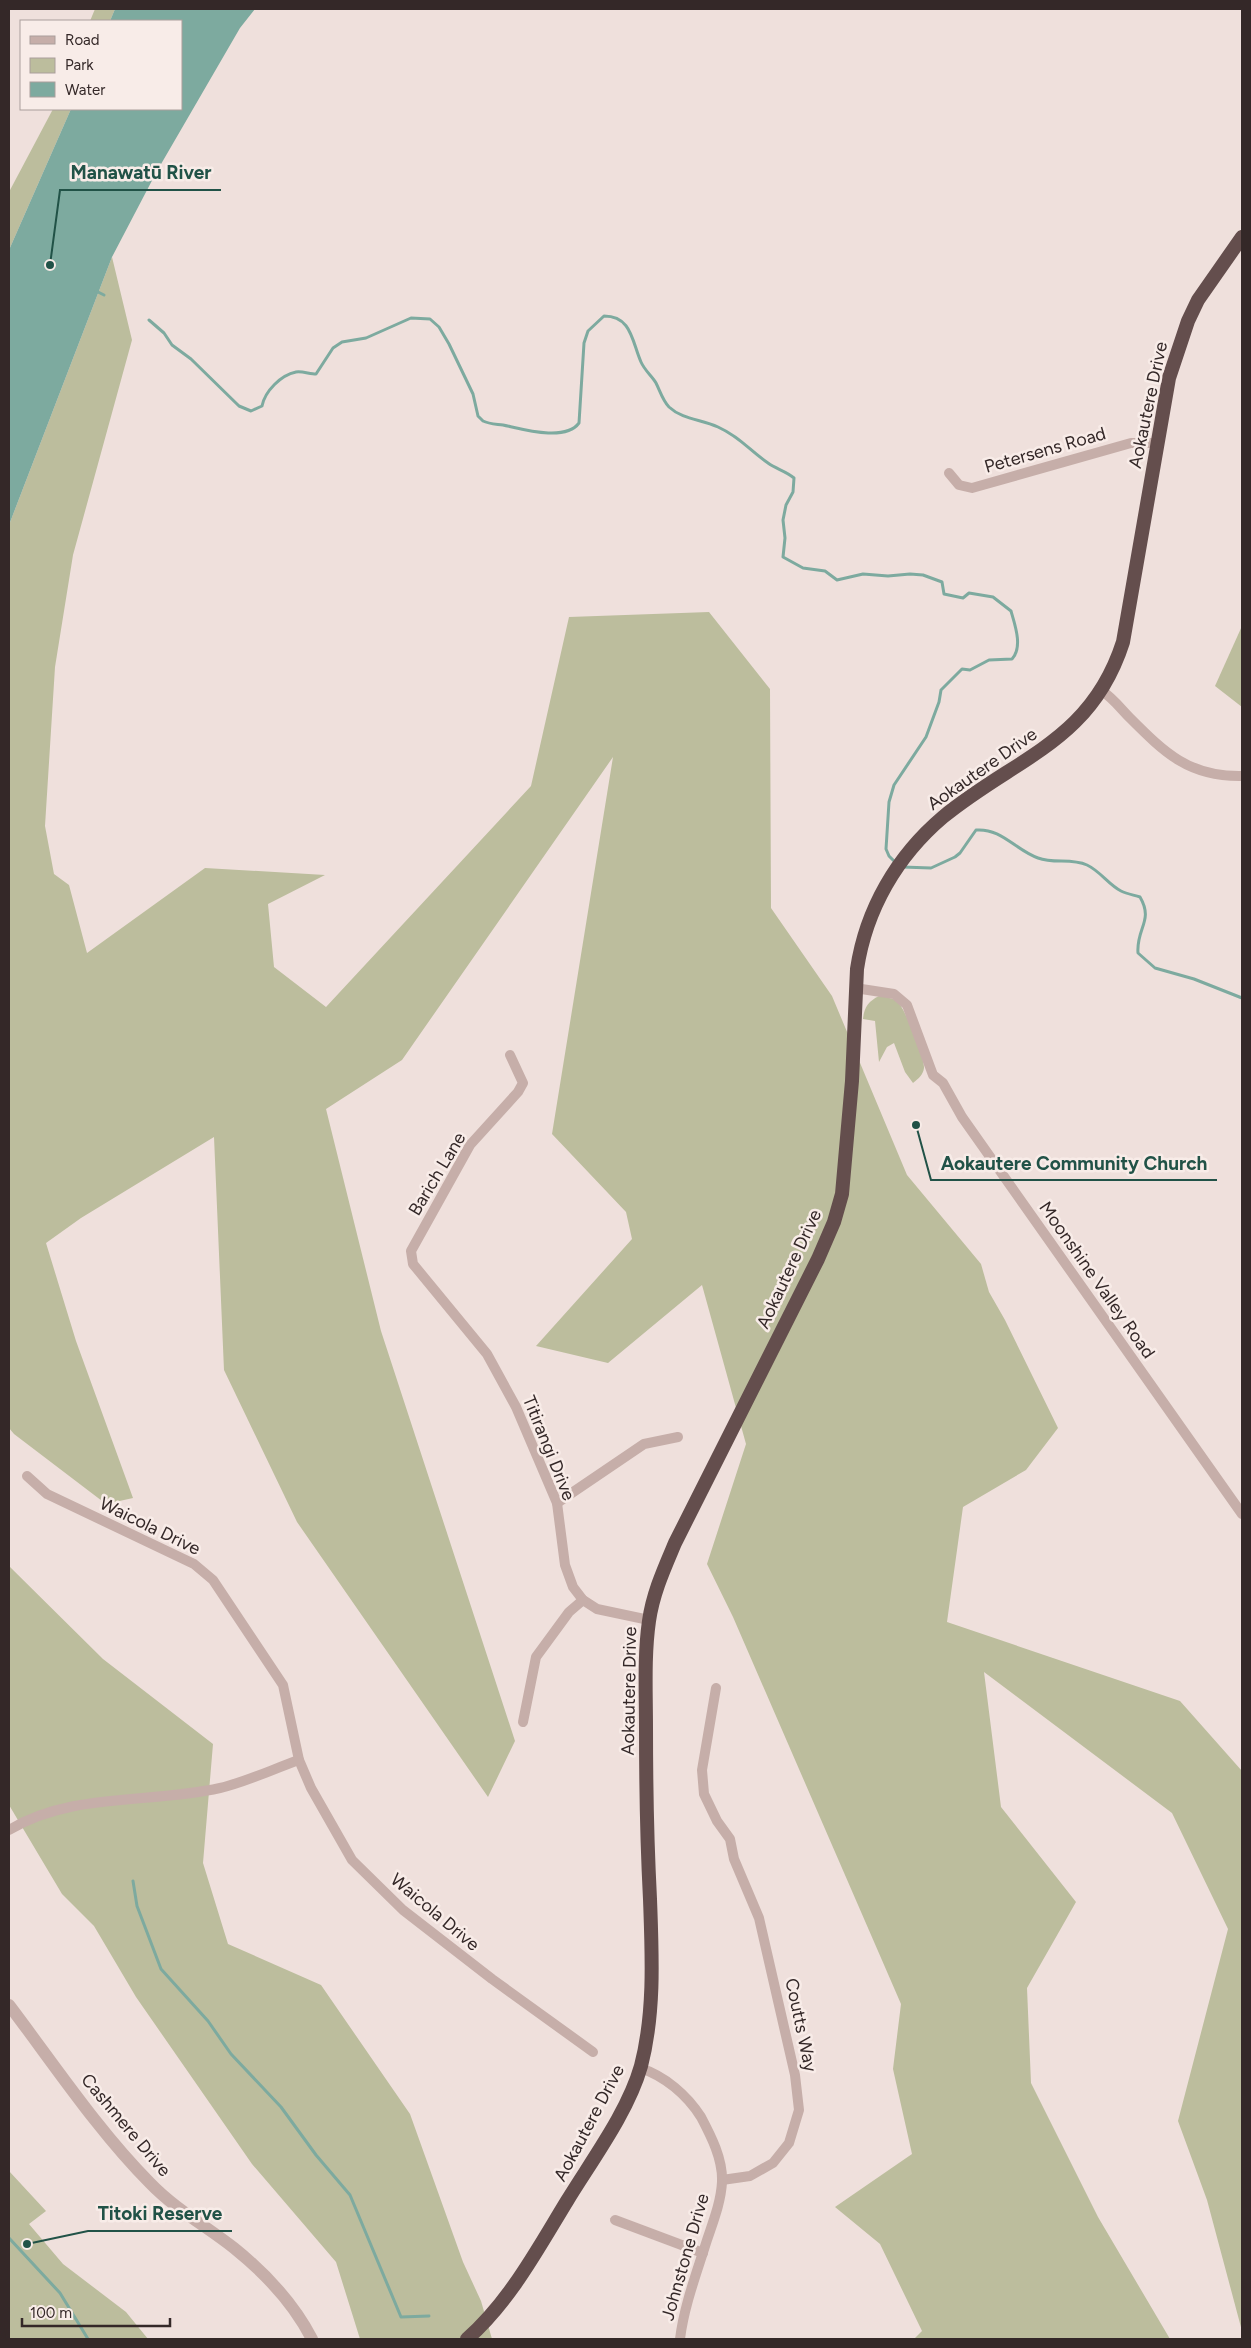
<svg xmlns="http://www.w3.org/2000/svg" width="1251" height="2348" viewBox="0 0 1251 2348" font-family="Figtree,sans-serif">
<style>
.green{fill:#bcbd9d}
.water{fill:#7daa9f}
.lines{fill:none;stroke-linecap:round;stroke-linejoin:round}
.stream{stroke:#7daa9f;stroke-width:3}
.minor{stroke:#c6aea9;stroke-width:10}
.tertiary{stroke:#c6aea9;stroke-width:12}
.trunk{stroke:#644e4d;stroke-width:14}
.labels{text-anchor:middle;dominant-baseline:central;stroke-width:5;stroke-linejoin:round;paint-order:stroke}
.street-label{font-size:18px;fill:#342828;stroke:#f8ece8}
.leader{fill:none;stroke:#215247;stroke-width:2}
.callout-dot{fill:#215247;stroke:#f8ece8;stroke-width:2}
.callout-label{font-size:19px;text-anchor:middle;font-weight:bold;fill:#215247;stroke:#f8ece8;stroke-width:5;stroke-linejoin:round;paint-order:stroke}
</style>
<rect width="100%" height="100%" fill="#efe0dc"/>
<g class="green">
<polygon points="95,9 115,9 110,21 90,21"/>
<polygon points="53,109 71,109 9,250 9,192"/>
<polygon points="112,257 132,340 73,555 55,667 45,826 54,874 69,885 87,953 205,868 325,875 268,904 274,967 326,1007 531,786 569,617 709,612 770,689 771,908 832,996 907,1175 981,1264 989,1292 1005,1320 1058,1428 1026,1470 963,1507 947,1622 1180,1701 1242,1771 1242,2331 1207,2200 1178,2121 1228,1929 1172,1813 984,1672 1001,1807 1076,1902 1027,1988 1031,2083 1098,2217 1170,2339 914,2339 922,2331 880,2244 835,2207 912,2154 893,2069 901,2004 733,1617 707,1564 746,1444 702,1285 608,1363 536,1346 632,1239 626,1212 552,1134 613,757 402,1060 326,1109 381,1331 515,1741 488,1797 297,1522 224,1370 214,1137 81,1218 46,1243 76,1341 133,1498 106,1504 14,1434 9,1428 9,525"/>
<polygon points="1242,626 1242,707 1215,686"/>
<path d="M879,996C886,997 893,998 898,1002C905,1009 925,1058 924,1068C923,1075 919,1078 913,1083L905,1072L894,1043L887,1047L879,1062L875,1021L863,1019C864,1007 869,1001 879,996Z"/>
<polygon points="9,1566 103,1659 213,1744 203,1863 228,1944 321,1985 410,2114 463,2262 481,2301 492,2339 360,2339 336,2262 252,2164 136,1997 94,1926 62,1894 9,1805"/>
<polygon points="9,2171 46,2211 29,2224 63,2264 126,2312 148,2339 9,2339"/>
</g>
<polygon class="water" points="115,9 255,9 240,28 157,171 112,257 9,525 9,250 71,109 181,109 181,21 110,21"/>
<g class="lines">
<g class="stream">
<polyline points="96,291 104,295"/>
<path d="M149,320L164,333L172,345L191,359L239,406L251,411L262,406C265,391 281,375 296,372C302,371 310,374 316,374L333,348L342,342L366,338L411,318L430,319L439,327L449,344L473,394L478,416L483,421C489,424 496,424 503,425C522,429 565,442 579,423L584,343L588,331L604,316C632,316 632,342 641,362C645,371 652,376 656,383C660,391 663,401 669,407C683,420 701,419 718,427C740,437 749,450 768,463C776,469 786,471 794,478L793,492L786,505L783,520L785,538L783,557L803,568L825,571L837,580L863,574L888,576L910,574L923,575L942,582L944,594L963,598L969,593L993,597L1011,611C1015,625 1023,647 1012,659L989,660L970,670L962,669L941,690L939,702L926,737L894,785L889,802L886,849L889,856L896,863"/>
<path d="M902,867L931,868L955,857L960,853L976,830C1002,828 1015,850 1038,858C1054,864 1071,858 1087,865C1100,871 1109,885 1121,891C1127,894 1134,895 1140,897C1154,921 1136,928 1138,953L1155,968L1194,979L1242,998"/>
<polyline points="133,1881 137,1906 161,1969 208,2021 231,2054 281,2107 316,2155 350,2195 401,2317 429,2316"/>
<polyline points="9,2238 60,2293 88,2339"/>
</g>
<g class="minor">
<polyline points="949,473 959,485 972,488 1131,443 1157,443"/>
<path d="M1102,691C1113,698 1121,709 1130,718C1165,753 1189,777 1242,776"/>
<polyline points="855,988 894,994 907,1005 933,1075 943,1083 962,1117 1242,1514"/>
<polyline points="510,1055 523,1083 518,1092 470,1145 411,1251 413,1264 487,1354 516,1407 557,1503 565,1565 573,1587 583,1600 597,1609 649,1620"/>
<polyline points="27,1476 47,1494 194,1564 213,1580 283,1685 299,1760 311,1788 352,1860 403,1910 492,1979 593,2052"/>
<polyline points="557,1503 644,1444 678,1437"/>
<polyline points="716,1688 702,1770 704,1794 717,1821 730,1839 734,1859 759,1918 795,2075 799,2110 789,2143 773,2163 750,2176 722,2180"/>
<polyline points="523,1722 536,1657 569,1612 583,1600"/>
<path d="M9,1830C72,1792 149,1804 220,1788C246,1782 273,1769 299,1760"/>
<path d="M640,2068C665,2076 687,2095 701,2117C711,2136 723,2159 722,2182C721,2202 713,2222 707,2240C697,2272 684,2306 680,2339"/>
<polyline points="615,2220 703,2253"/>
</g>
<path class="tertiary" d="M9,2005C53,2063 99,2132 150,2183C175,2209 206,2226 234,2248C265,2273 294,2304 312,2339"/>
<path class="trunk" d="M467,2339C510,2301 537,2250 567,2201C592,2160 628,2112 641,2066C655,2012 652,1955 650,1899C647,1842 646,1785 646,1728C646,1692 644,1656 649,1621C653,1593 664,1569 675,1543L818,1259L834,1222L842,1194L852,1081L857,969C866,909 897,856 943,817C1016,757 1091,742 1123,642L1169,378L1188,321L1198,300L1242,237"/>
</g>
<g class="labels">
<g class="street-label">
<text transform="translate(1148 405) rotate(-78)">Aokautere Drive</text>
<text transform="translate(1045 450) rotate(-16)">Petersens Road</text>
<text transform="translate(982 769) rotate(-35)">Aokautere Drive</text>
<text transform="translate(437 1174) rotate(-59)">Barich Lane</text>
<text transform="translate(789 1269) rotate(-65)">Aokautere Drive</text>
<text transform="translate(1097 1280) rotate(55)">Moonshine Valley Road</text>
<text transform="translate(549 1448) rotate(68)">Titirangi Drive</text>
<text transform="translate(150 1526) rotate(26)">Waicola Drive</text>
<text transform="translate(629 1691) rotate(-89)">Aokautere Drive</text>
<text transform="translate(435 1912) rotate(40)">Waicola Drive</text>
<text transform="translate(801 2025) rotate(78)">Coutts Way</text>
<text transform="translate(589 2123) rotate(-62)">Aokautere Drive</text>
<text transform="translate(126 2125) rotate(50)">Cashmere Drive</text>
<text transform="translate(685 2257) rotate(-74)">Johnstone Drive</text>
</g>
</g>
<path class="leader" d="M50 265L60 190H221M916 1125L931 1180H1217M27 2244L88 2231H232"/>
<g class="callout-dot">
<circle cx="50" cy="265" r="5"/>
<circle cx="916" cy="1125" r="5"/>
<circle cx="27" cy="2244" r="5"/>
</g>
<g class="callout-label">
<text x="141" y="179">Manawatū River</text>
<text x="1074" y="1170">Aokautere Community Church</text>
<text x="160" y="2220">Titoki Reserve</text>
</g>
<rect width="1251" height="2348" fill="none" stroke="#342828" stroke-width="20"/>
<rect x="20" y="20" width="162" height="90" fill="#f8ece8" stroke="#aa9e9b"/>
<rect x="30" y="36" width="25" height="8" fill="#c6aea9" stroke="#aa9e9b"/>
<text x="65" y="45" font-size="15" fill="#342828">Road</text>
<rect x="30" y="58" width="25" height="15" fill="#bcbd9d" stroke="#aa9e9b"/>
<text x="65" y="70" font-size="15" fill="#342828">Park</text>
<rect x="30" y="82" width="25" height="15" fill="#7daa9f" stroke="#aa9e9b"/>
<text x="65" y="95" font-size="15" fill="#342828">Water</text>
<path d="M22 2318v8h148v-8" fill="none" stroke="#342828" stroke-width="2.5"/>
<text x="30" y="2318" font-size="15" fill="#342828" stroke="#f8ece8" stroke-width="4" paint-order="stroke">100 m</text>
</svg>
